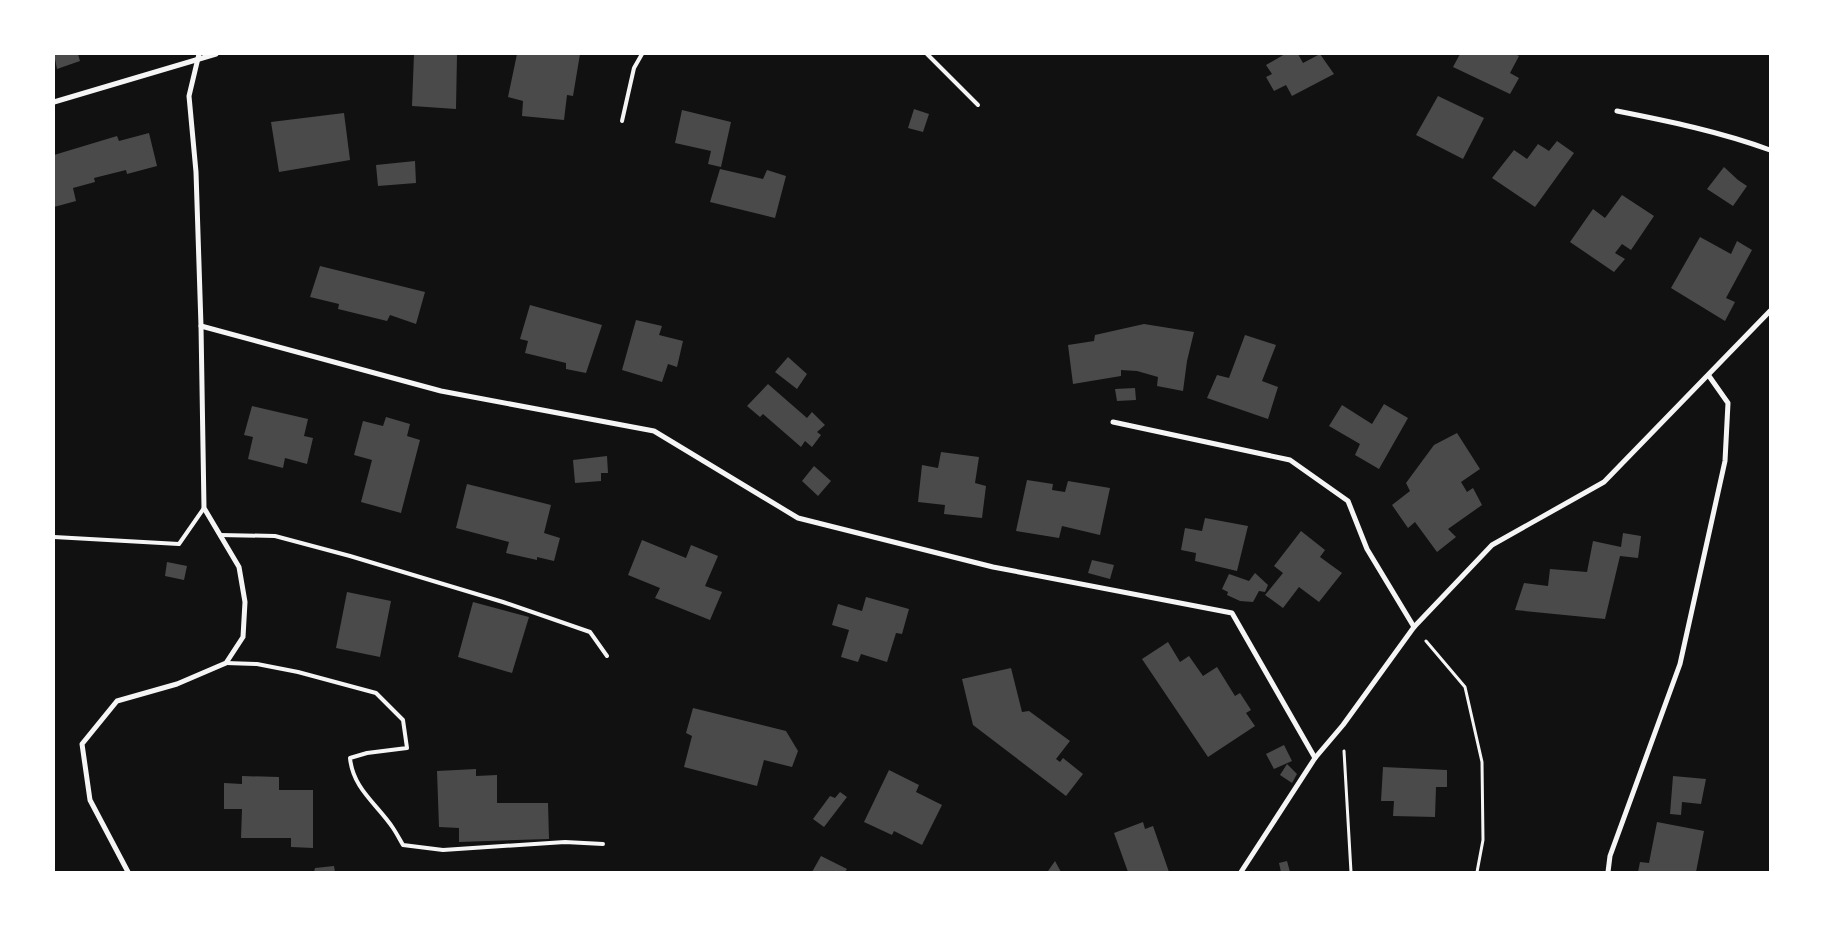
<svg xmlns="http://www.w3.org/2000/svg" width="1824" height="926" viewBox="0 0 1824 926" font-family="Quicksand,sans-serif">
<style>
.building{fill:#4a4a4a}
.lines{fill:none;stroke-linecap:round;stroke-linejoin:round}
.path{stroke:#f5f5f5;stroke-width:3}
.service{stroke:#f5f5f5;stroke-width:4}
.minor{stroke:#f5f5f5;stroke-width:5}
</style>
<rect width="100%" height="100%" fill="#111"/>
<g class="building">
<polygon points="54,54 78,54 80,61 57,69"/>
<polygon points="414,54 457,54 456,109 412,106"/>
<polygon points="517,54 580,54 573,96 567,95 564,120 522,116 523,101 508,97"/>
<polygon points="1285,54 1298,54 1303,63 1320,54 1334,74 1292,96 1286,85 1274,91 1266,77 1272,74 1266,65"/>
<polygon points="1460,54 1515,54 1519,56 1510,73 1519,78 1510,94 1453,67"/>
<polygon points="1438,96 1484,118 1463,159 1416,135"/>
<polygon points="914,109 929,114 923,132 908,128"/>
<polygon points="682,110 731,122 721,167 708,164 711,151 675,143"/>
<polygon points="344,113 350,160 279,172 271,122"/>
<polygon points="149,133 157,166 127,174 126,170 94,178 95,182 73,188 76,201 54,207 54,155 117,136 119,141"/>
<polygon points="1557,141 1574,153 1535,207 1492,178 1514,150 1527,159 1538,144 1549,151"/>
<polygon points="415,161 416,183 378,186 376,165"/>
<polygon points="1724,167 1738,180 1747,186 1733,206 1707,189"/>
<polygon points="720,169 763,179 767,170 786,176 775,218 710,202"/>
<polygon points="1622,195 1654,216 1631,250 1622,244 1615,253 1625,259 1614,272 1570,242 1593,209 1605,218"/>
<polygon points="1700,237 1731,254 1737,241 1752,250 1726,298 1735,302 1725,321 1671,288"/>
<polygon points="320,266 425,292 416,324 390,315 387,321 338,309 339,304 310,297"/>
<polygon points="530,305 602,325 586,373 566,369 566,363 525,353 528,341 520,339"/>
<polygon points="636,320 662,326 659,335 683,341 677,367 668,364 662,382 622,370"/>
<polygon points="1144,324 1194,332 1187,361 1183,391 1157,386 1158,377 1137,371 1121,370 1121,376 1073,384 1068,345 1094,341 1095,335"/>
<polygon points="1245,335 1276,345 1262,381 1278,387 1268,419 1207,398 1217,375 1229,378"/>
<polygon points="788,357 807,374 797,389 775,372"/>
<polygon points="768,384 807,418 812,412 825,425 817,432 821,435 812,447 805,441 801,447 763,414 760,417 747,406"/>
<polygon points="1135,388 1136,400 1117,401 1115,389"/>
<polygon points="1384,404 1408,418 1379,469 1355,455 1360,444 1329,426 1342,405 1372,424"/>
<polygon points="252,406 308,419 304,436 313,438 307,464 285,458 283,468 248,459 253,437 244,435"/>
<polygon points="386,417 410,424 407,436 420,440 401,513 361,502 372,460 354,455 363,421 383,426"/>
<polygon points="1457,433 1480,469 1461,482 1467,492 1473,488 1482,505 1448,529 1456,537 1437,552 1415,522 1408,528 1392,505 1410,491 1406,483 1434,445"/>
<polygon points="941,452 979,457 975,483 986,486 982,518 944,514 945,505 918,502 922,465 938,468"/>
<polygon points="607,456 608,473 601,473 601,481 575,483 573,460"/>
<polygon points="814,466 831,481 818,496 802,481"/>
<polygon points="1027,480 1053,484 1052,490 1065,492 1068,481 1110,488 1100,535 1062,526 1059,538 1016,531"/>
<polygon points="467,484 551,505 544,533 560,538 554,561 537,557 537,560 506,553 509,542 456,528"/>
<polygon points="1205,518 1248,526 1237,571 1195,561 1196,553 1181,550 1185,528 1202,531"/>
<polygon points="1301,531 1325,550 1320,557 1342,573 1319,602 1299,587 1283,608 1265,595 1283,573 1274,566"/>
<polygon points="1623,533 1641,536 1638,558 1620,556 1605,619 1515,610 1524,583 1548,586 1550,569 1587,572 1593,541 1621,547"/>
<polygon points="642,540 686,558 691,545 718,556 705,586 722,592 710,620 655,598 660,588 628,575"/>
<polygon points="1092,560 1114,565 1110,579 1088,573"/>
<polygon points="167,562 187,566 184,580 165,576"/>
<polygon points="1255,573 1268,585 1265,592 1259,591 1253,602 1240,601 1227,595 1228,592 1222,589 1229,574 1249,581"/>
<polygon points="347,592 391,601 380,657 336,648"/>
<polygon points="866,597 909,609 902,634 896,633 887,662 861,654 858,662 841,657 849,630 832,625 838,604 862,611"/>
<polygon points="473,602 529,617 512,673 458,657"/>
<polygon points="1168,642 1180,662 1189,656 1203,676 1217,667 1235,696 1240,693 1251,710 1246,713 1255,726 1208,757 1142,659"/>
<polygon points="1011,668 1022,712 1029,711 1070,741 1056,759 1060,762 1063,758 1083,774 1066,796 973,725 962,679"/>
<polygon points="693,708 786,731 798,751 792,767 764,760 757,786 684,767 692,736 686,733"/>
<polygon points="1284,745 1292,761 1274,769 1266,754"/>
<polygon points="1287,764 1297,774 1292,783 1280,775"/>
<polygon points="1383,767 1447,770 1447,787 1436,787 1435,817 1393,816 1394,801 1381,801"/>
<polygon points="476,769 476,776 497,775 497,803 548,803 549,839 459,842 459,828 439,827 437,771"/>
<polygon points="889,770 919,785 916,792 942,805 922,845 894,831 892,835 864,822"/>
<polygon points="242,776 279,777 279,790 313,790 313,848 291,847 291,838 241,838 242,809 224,809 224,783 242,784"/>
<polygon points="1673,776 1706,779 1701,804 1682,802 1681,815 1670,814"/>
<polygon points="840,792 847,797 824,827 813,819 830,796 835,798"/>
<polygon points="1143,822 1145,829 1153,826 1169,872 1128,872 1114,833"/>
<polygon points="1657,822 1704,831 1696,872 1638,872 1640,862 1649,863"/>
<polygon points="821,856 847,869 845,872 812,872"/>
<polygon points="1055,861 1061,872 1049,872 1048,871"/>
<polygon points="1287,861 1290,872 1281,872 1279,863"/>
<polygon points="334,866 335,872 314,872 315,868"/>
</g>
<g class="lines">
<g class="path">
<polyline points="1426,641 1465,687 1482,762 1483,840 1477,872"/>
<polyline points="1344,751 1351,872"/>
</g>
<g class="service">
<polyline points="927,54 978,105"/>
<polyline points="622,121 634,68 642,54"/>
<polyline points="220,535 275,536 350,556 503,602 590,632 607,656"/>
<polyline points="54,537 179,544 204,508"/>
<path d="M226,663L257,664L298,672L376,693L403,720L407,748L367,753L350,758C353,789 377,804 393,828C397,834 400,840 403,845L443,850L565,842L603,844"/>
</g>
<g class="minor">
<polyline points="54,102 216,54"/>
<path d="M1617,111C1668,121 1721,132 1770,150"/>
<polyline points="201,326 441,391 654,431 798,518 993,567 1232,613 1315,758"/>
<polyline points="1113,422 1290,460 1348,501 1367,549 1414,627"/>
<polyline points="128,872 90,800 82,744 117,701 177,684 226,663 243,637 245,602 239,567 204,508 201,326 196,172 189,96 199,54"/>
<polyline points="1241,872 1315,758 1343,725 1414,627 1492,545 1604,482 1770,311"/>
<polyline points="1608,872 1610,856 1680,664 1725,461 1728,403 1709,376"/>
</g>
</g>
<rect width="1824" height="926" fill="none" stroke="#ffffff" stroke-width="110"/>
</svg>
